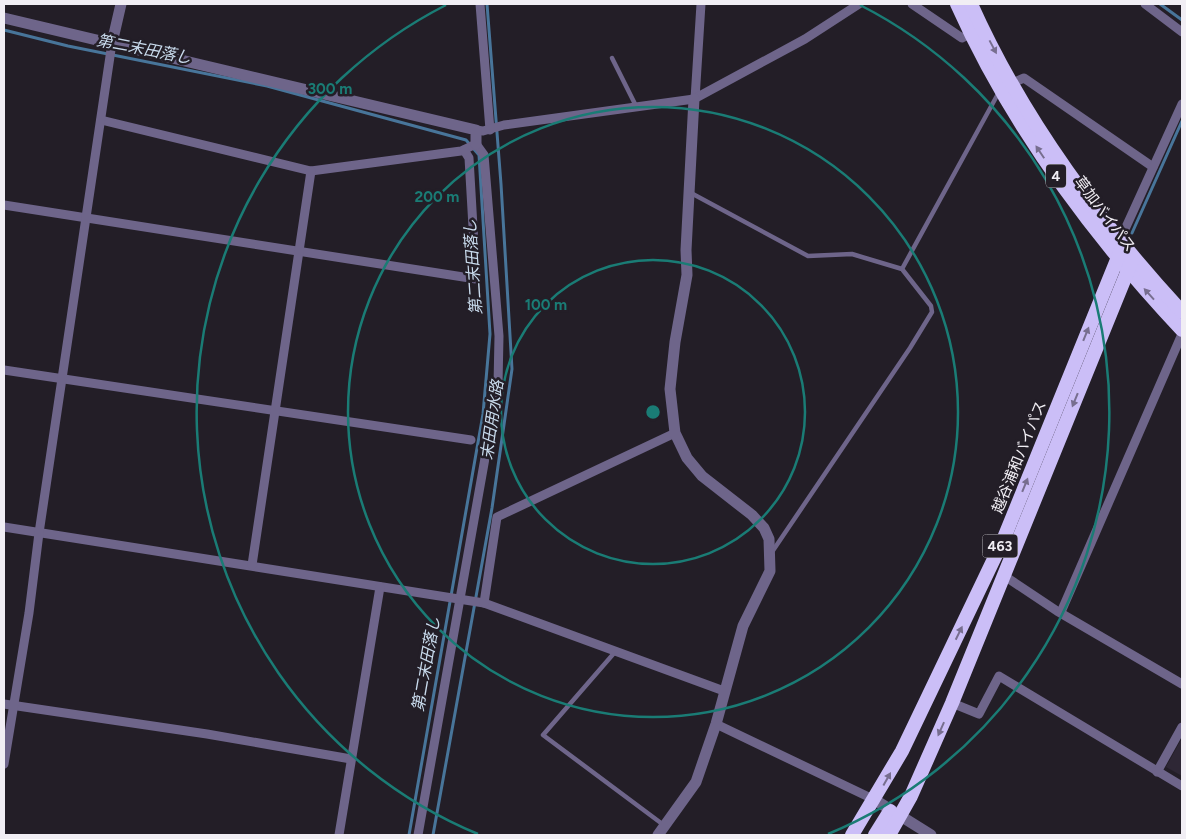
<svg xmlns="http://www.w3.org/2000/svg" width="1186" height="839" viewBox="0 0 1186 839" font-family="Figtree,'Noto Sans JP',sans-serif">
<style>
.built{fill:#2e2735}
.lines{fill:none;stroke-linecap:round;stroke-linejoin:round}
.stream{stroke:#48759a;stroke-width:3}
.service{stroke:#6e658a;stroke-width:4.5}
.minor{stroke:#6e658a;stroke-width:9}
.tertiary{stroke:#6e658a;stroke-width:11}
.trunk{stroke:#cbbef7;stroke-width:14}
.oneway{fill:#776e8f}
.ring{fill:none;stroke:#1a7c75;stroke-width:2.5}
.labels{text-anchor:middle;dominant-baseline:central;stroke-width:5;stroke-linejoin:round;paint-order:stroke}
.shield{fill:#231e27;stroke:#b3b0b6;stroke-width:1}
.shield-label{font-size:14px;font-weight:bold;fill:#f1eef4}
.street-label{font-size:15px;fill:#f1eef4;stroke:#231e27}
.water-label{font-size:16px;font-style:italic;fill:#c9dbed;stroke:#231e27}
.centre{fill:#1a7c75;stroke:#231e27;stroke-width:2.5}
.ring-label{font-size:15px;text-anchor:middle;font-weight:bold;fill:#1a7c75;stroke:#231e27;stroke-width:5;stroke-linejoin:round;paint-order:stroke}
</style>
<rect width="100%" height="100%" fill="#231e27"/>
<polygon class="built" points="1182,738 1182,776 1166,767"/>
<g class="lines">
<g class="stream">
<polyline points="1160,4 1182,20"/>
<polyline points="4,30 68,46 267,86 466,140 479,155 490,334 483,414 409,835"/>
<polyline points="1132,233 1182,121"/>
<polyline points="433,835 492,508 512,369 501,184 487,4"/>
</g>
<g class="service">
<polyline points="612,58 636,106"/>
<polyline points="691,193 808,256 852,254 902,269 931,306 932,312 910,348 772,552"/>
<polyline points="902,269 999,92"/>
<polyline points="615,652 543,735 665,826"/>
</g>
<g class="minor">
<polyline points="480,4 490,130"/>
<polyline points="912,4 962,38 970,34"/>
<polyline points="1145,4 1182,32"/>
<polyline points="1012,83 1024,78 1153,167"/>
<polyline points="695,99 701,4"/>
<polyline points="101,120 311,171 461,151 476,144 484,155 499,336 498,385 418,835"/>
<polyline points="476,130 483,131 504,125 694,99 805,39 859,4"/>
<polyline points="4,205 476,279 469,158 464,150"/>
<polyline points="1126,227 1182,104"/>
<polyline points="4,370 471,440"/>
<polyline points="4,527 484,603 724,691"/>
<polyline points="252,565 311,171"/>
<polyline points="1003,575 1057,611 1182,684"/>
<polyline points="484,603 497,517 675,433"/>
<polyline points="1061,612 1182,334"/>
<polyline points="952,703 979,714 999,676 1182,786"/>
<polyline points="4,704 207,734 351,759"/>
<polyline points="716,724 875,800"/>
<polyline points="4,764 29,613 39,533 112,43"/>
<polyline points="1157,772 1182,727"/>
<polyline points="339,835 380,587"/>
</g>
<g class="tertiary">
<polyline points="4,18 476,130 476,144"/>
<polyline points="112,43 121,4"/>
<polyline points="875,800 931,835"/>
<polyline points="658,835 696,782 716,724 743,626 770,571 769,539 764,528 752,515 702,476 687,458 675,433 670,389 675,342 687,275 686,250 694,99"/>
</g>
<g class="trunk">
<path d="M957,4C1011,125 1091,233 1182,330"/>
<path d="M971,4C1022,118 1098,221 1182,312"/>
<polyline points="852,835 902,751 1004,538 1123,245"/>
<polyline points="875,835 890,811"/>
<polyline points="889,835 911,796 952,703 1133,258"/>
</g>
</g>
<defs><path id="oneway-solid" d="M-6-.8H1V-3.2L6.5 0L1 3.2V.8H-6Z" transform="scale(1.25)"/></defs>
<g class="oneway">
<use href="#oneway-solid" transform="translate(993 47) rotate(62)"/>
<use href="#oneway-solid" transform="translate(1040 152) rotate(-124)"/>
<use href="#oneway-solid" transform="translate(1149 294) rotate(-132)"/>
<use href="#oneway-solid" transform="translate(1086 334) rotate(-68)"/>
<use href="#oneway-solid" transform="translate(1075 400) rotate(112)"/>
<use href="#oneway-solid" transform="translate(1025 485) rotate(-68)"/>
<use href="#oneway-solid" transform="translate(959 633) rotate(-64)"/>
<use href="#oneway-solid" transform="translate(941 729) rotate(114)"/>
<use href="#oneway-solid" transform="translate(887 779) rotate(-61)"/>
</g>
<g class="ring">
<circle cx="653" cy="412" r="152"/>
<circle cx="653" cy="412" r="305"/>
<path d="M478 834A457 457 0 0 1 446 5M860 5A457 457 0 0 1 828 834"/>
</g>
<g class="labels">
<g class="shield">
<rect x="1046" y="164.5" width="20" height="23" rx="4"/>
<rect x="982.5" y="534.5" width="35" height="23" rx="4"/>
</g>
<g class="shield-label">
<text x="1056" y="176">4</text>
<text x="1000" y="546">463</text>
</g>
<g class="street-label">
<text transform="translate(1105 214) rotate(53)">草加バイパス</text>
<text transform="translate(1019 457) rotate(-68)">越谷浦和バイパス</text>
</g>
<g class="water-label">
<text transform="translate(144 49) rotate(11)">第二末田落し</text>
<text transform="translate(473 267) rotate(-94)">第二末田落し</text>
<text transform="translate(492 420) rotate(-82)">末田用水路</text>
<text transform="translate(426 664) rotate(-80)">第二末田落し</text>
</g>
</g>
<circle cx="653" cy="412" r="8" class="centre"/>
<g class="ring-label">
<text x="330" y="94">300 m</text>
<text x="437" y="202">200 m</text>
<text x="546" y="310">100 m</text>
</g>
<rect width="1186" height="839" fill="none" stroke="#f1eef4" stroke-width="10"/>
</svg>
